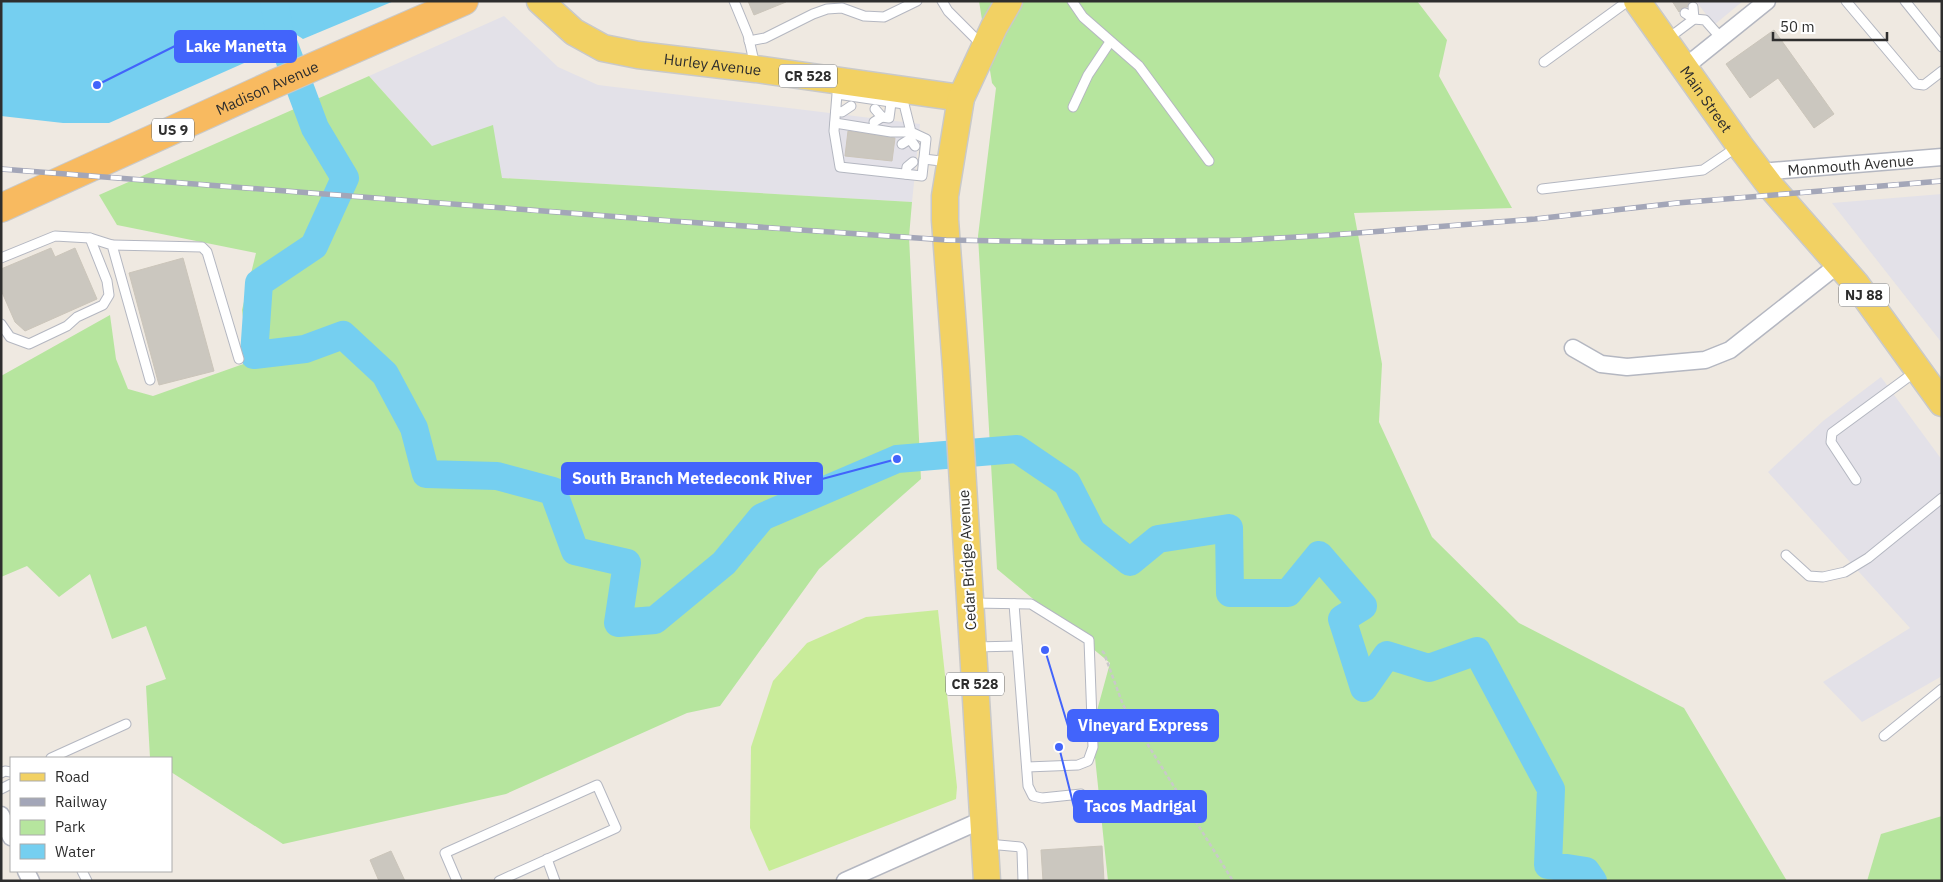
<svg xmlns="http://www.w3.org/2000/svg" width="1943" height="882" viewBox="0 0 1943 882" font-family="'IBM Plex Sans',sans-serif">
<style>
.industrial{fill:#e3e1e8}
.green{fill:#b6e59e}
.pitch{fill:#c9ec9a}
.water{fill:#75cff0}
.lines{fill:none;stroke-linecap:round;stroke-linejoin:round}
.river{stroke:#75cff0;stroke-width:28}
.building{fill:#cbc7bf;stroke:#cbc5ba}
.service-casing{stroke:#b4b7c1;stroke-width:11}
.minor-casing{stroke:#b4b7c1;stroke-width:19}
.primary-casing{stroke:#c9c9c9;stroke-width:29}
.trunk-casing{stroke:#c9c9c9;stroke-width:30}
.path{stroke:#c9c9c9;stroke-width:2.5;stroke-dasharray:4 2.5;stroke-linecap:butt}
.service{stroke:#fff;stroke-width:9}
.minor{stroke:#fff;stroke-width:16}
.primary{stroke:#f2d163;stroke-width:26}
.trunk{stroke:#f8ba60;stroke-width:28}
.rail-casing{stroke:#a3a6b8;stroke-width:5.5}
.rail{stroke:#fff;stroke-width:4;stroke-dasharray:11;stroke-linecap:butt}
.labels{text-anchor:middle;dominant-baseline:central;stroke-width:4.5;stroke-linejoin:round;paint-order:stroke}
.shield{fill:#fff;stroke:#6d6d6d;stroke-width:1}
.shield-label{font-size:14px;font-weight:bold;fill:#2e2e2e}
.street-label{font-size:15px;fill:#2e2e2e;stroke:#fff}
.leader{fill:none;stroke:#4264fb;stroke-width:2}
.callout-dot{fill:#4264fb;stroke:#fff;stroke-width:2}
.callout{fill:#4264fb;stroke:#4264fb;stroke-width:2}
.callout-label{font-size:16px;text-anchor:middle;font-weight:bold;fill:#fff}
</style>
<rect width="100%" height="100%" fill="#efe9e1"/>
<g class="industrial">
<polygon points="1696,1 1743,1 1714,25"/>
<polygon points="504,16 558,67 598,85 920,124 912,202 502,178 432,146 369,76"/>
<polygon points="1942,194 1942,343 1832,203"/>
<polygon points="1881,377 1942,460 1942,676 1862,722 1823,682 1910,628 1768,472 1823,421"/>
</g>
<g class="green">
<polygon points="979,1 1417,1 1447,40 1439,76 1512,208 1354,213 1382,364 1379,422 1432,537 1519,623 1684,708 1787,881 1108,881 1092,729 1110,663 997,569 978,236 996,88 992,83"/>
<polygon points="369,76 432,146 493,125 502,178 912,202 909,237 921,479 819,569 720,706 687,713 506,794 283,844 171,772 171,758 150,758 146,686 166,679 146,626 112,639 90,574 59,597 27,566 1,577 1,376 110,315 116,359 128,389 153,396 249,362 242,310 256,253 117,225 99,195"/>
<polygon points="1942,816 1942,881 1867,881 1881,834"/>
</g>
<polygon class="pitch" points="938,610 957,787 956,799 769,871 750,828 751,747 773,681 807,643 866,617"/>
<path class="water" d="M1,1H394L303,39C283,25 274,32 272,55H262L109,123H63L1,116Z"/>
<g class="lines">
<polyline class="river" points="274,1 280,34 315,128 345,178 314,246 259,283 254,355 305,349 343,335 385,374 414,428 426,474 497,476 553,491 575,551 627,563 618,623 655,620 724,563 762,517 897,459 1017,449 1067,483 1092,532 1130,562 1158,539 1229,528 1230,593 1288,593 1319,555 1363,606 1342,619 1364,688 1387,655 1429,668 1477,651 1551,789 1548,865 1586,871 1593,881"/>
</g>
<g class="building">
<polygon points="748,1 786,1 786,2 754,15"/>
<polygon points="1672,1 1691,1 1687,7 1682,8 1679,12"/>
<polygon points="1774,30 1834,114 1814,128 1778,78 1750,98 1726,64"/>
<polygon points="848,131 895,138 892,161 845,156"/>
<polygon points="51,248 55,257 75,248 97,299 25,331 15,322 1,290 1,269"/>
<polygon points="183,258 214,371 159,385 129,273"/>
<polygon points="1102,846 1104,881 1043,881 1041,850"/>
<polygon points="391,851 405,881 379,881 370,860"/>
</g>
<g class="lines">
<g class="service-casing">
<g id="service">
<polyline points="734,1 748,35 755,66"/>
<polyline points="942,1 948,11 982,45"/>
<polyline points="1072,1 1083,17 1139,66 1209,161"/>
<polyline points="1846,1 1916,84 1924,85 1942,71"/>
<polyline points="1905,1 1942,47"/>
<polyline points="1685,13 1694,19 1693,7"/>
<polyline points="1666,40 1694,19 1705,20 1721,38"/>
<polyline points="749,41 765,38 813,14 827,9 842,8 864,16 884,17 917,1"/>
<polyline points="1544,62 1628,1"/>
<polygon points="837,94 904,104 911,132 926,139 922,176 840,167 834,131"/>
<polyline points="1073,107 1088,75 1110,42"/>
<polyline points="836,111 842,112 851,106"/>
<polyline points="882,117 889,118 891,103"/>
<polyline points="874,122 882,117 875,109"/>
<polyline points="835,123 891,132 911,132 910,139"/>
<polyline points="902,144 910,139 915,146"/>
<polyline points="924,159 949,162"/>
<polyline points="906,174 907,167 913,162"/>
<polyline points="1542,189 1703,170 1737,147"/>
<polyline points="112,245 202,247 207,252 239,359"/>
<polyline points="1,258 55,236 90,238 112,245 150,380"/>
<polyline points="1,324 10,337 29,344 67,326 77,317 103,305 109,295 107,281 90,238"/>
<polyline points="1856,480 1831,442 1832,433 1915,372"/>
<polyline points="1786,555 1809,576 1823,577 1845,572 1868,558 1942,498"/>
<polyline points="972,603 1031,604 1089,640 1093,747 1088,761 1078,765 1027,767"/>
<polyline points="1014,604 1028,786 1033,796 1042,798 1081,794"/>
<polyline points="975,647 1017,646"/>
<polyline points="1884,736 1942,689"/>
<polyline points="51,758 126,724"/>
<polyline points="1,773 5,771 11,772"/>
<polyline points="1,789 11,784"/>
<polyline points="988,844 1020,847 1022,851 1023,881"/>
<polyline points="547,859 555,881"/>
<polyline points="82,871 87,881"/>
<polyline points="457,881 445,853 597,785 616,828 499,881"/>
</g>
</g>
<g class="minor-casing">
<g id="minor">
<polyline points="1685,67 1767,1"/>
<path id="s1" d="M1760,172L1942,157"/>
<polyline points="1573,348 1601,364 1627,367 1705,360 1730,350 1839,264"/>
<polyline points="1,815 11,837"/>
<polyline points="26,871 31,881"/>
<polyline points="845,881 984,819"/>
</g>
</g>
<g class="primary-casing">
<g id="primary">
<path id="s2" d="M540,1L574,32L603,48L638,55L756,69L961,98"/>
<path id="s3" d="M1637,1L1740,146L1772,188L1856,284L1942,403"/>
<polyline points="987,881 956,368 945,220 945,196 961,98 994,27 1009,1"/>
</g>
</g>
<g class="trunk-casing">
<g id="trunk">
<path id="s4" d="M1,208L274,84L464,1"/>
</g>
</g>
<polyline class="path" points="1102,651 1104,653 1123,705 1233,881"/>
<use href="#service" class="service"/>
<use href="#minor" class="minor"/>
<use href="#primary" class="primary"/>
<use href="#trunk" class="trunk"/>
<g class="rail-casing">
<polyline id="rail" points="1,169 672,221 946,240 1057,242 1243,240 1332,235 1535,219 1677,203 1942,181"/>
</g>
<use href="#rail" class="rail"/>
</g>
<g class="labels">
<g class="shield">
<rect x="779" y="64.5" width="58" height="23" rx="4"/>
<rect x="152" y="118.5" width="42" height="23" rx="4"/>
<rect x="1839" y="283.5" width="50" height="23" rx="4"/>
<rect x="946" y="672.5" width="58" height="23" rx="4"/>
</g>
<g class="shield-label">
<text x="808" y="76">CR 528</text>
<text x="173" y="130">US 9</text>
<text x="1864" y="295">NJ 88</text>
<text x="975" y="684">CR 528</text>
</g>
<g class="street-label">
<text stroke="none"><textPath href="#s2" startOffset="190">Hurley Avenue</textPath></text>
<text stroke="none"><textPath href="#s4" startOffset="292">Madison Avenue</textPath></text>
<text stroke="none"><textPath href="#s3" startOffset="120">Main Street</textPath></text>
<text stroke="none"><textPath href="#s1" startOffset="91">Monmouth Avenue</textPath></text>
<text transform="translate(967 560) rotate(-93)">Cedar Bridge Avenue</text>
</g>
</g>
<path class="leader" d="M97 85L175 46M897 459L822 479M1045 650L1068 726M1059 747L1074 807"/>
<g class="callout-dot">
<circle cx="97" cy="85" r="5"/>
<circle cx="897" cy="459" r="5"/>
<circle cx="1045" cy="650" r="5"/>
<circle cx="1059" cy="747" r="5"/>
</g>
<g class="callout">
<rect x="175" y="31" width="121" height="31" rx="5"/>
<rect x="562" y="463" width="260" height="31" rx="5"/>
<rect x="1068" y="710" width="150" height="31" rx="5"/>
<rect x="1074" y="791" width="132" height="31" rx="5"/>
</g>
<g class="callout-label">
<text x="236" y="52">Lake Manetta</text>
<text x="692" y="484">South Branch Metedeconk River</text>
<text x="1143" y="731">Vineyard Express</text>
<text x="1140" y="812">Tacos Madrigal</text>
</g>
<rect width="1943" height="882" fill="none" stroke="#2e2e2e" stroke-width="5"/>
<rect x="10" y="757" width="162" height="115" fill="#ffffff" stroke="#ababab"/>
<rect x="20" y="773" width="25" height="8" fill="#f2d163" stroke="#ababab"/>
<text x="55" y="782" font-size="15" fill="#2e2e2e">Road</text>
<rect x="20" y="798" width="25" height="8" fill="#a3a6b8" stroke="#ababab"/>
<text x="55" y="807" font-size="15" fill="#2e2e2e">Railway</text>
<rect x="20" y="820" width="25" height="15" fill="#b6e59e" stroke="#ababab"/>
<text x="55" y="832" font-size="15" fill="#2e2e2e">Park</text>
<rect x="20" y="844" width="25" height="15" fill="#75cff0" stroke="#ababab"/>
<text x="55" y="857" font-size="15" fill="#2e2e2e">Water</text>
<path d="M1773 32v8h114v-8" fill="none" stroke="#2e2e2e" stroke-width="2.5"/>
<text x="1780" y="32" font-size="15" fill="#2e2e2e" stroke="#ffffff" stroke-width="4" paint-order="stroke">50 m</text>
</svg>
